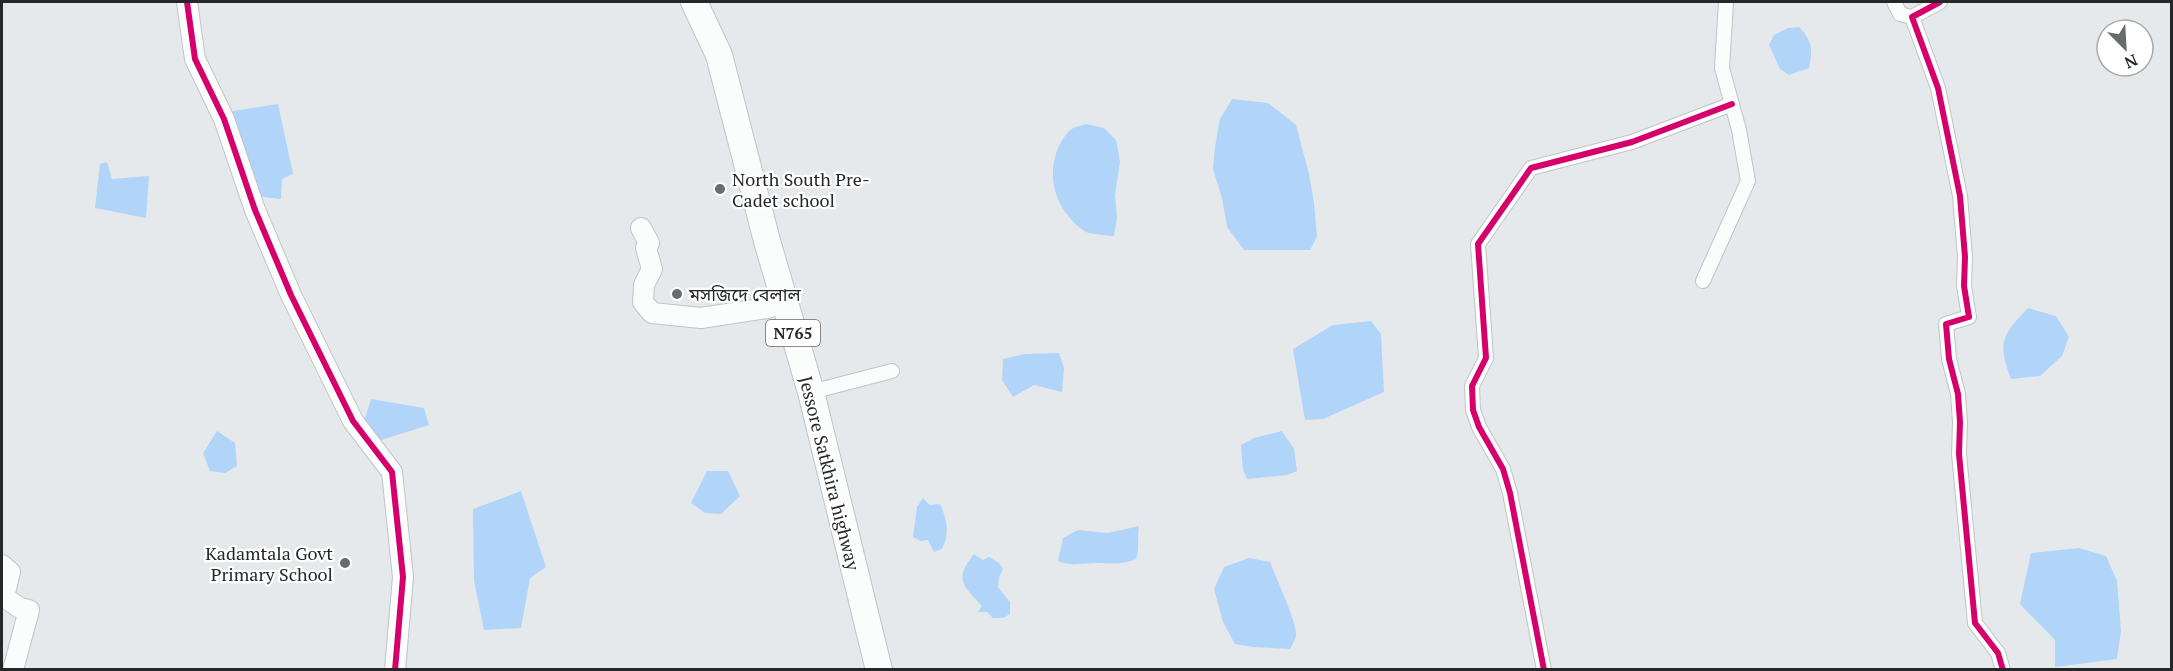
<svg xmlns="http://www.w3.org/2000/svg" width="2173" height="671" viewBox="0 0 2173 671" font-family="'PT Serif','Noto Sans Bengali',serif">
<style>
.water{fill:#b1d4f9}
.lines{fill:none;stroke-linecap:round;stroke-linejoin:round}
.street-casing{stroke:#c1c4c6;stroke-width:16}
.secondary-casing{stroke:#c1c4c6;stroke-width:22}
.highway-casing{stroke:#c1c4c6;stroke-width:28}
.street{stroke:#fbfcfc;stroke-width:14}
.secondary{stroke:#fbfcfc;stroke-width:20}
.highway{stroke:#fbfcfc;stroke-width:26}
.cycleway-casing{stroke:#fff;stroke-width:10}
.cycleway{stroke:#d6006c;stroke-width:6}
.poi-dot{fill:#696b6d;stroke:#fff;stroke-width:2}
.labels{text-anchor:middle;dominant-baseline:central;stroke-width:4.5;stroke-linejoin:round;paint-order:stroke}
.shield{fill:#fff;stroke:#666869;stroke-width:1.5}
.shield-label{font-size:16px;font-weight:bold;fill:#252729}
.poi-label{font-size:18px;fill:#252729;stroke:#fff;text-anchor:start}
.street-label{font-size:18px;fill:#252729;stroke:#fff}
</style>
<rect width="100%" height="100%" fill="#e6e9ec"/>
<g class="water">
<path d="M1799,27C1812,40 1813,50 1809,68L1789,75L1780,69L1769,45L1774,35L1788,28Z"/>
<polygon points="1232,99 1268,103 1296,125 1309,174 1314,203 1317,237 1310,250 1244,250 1227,227 1222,198 1213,169 1215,147 1220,119"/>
<polygon points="278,104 293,174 282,179 281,199 253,196 226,112"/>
<path d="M1086,124L1104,128L1116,140L1120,162L1115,195L1117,218L1114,236C1105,235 1094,235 1086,232C1079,228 1074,223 1069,217C1048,192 1047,156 1069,131C1073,127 1080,126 1086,124Z"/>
<polygon points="107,162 112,179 149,176 146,218 95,208 100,164"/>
<path d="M2028,308L2056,316L2069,337L2062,356L2040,376L2011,379C1997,342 2002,335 2028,308Z"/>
<polygon points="1371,321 1381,334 1384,392 1323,419 1305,420 1293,349 1333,325"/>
<polygon points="1059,353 1064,368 1062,392 1034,385 1013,397 1002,380 1003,359 1025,354"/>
<polygon points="371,399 424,408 429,425 375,442 364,422"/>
<polygon points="217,431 235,443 237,466 225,473 210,471 203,453"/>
<polygon points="1282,431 1294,449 1297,471 1287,475 1247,479 1243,470 1241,445 1254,438"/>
<polygon points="707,471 728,471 740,496 721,514 705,513 691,503"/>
<polygon points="521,491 546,567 530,578 521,628 484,630 474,581 473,509"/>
<path d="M923,498L930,505L940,504C947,519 950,533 942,549L934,552L928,540L921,541L913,537L917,507Z"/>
<path d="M1139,526C1137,537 1140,550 1136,559C1122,565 1111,563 1097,563C1082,563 1072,567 1058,561L1063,538L1078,530L1108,533Z"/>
<polygon points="2079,548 2106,556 2117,581 2121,631 2117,659 2055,667 2055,640 2020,604 2031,553"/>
<path d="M974,554L983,560L989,557L999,563L1003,569L999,577L998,587L1010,602V614L1003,618H993L987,612H978L982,606C964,586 953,580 974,554Z"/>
<path d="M1249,558L1270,562C1275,576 1298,624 1296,636C1295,640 1292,645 1290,649L1253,647L1235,644L1223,622L1214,589L1224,567Z"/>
</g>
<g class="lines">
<g class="street-casing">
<g id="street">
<polyline points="1894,2 1900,14 1912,17"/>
<polyline points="1940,2 1912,17 1938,88 1960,196 1965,257 1964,286 1969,317 1946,324 1949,359 1958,394 1960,422 1959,454 1975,623 1998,653 2003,670"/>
<polyline points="1703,281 1748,181 1739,130 1722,68 1726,2"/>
<polyline points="811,392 892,371"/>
<polyline points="1544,670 1510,493 1503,469 1479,427 1473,410 1472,386 1486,358 1478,244 1531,168 1632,142 1732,104"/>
</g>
</g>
<g class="secondary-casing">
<g id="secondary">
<polyline points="187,2 195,59 224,119 255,210 291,295 353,421 392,472 403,577 395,670"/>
<polyline points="641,228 649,243 646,248 652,269 644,285 643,302 652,313 701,318 767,308 784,302"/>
<polyline points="2,565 10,572 4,597 20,608 29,610 13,670"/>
</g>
</g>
<g class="highway-casing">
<polyline id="highway" points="694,2 719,55 767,241 811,392 879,670"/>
</g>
<use href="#street" class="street"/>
<use href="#secondary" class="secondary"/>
<use href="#highway" class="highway"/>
<g class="cycleway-casing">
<g id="cycleway">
<polyline points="187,2 195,59 224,119 255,210 291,295 353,421 392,472 403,577 395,670"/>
<polyline points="1940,2 1912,17 1938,88 1960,196 1965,257 1964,286 1969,317 1946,324 1949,359 1958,394 1960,422 1959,454 1975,623 1998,653 2003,670"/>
<polyline points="1544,670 1510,493 1503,469 1479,427 1473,410 1472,386 1486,358 1478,244 1531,168 1632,142 1732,104"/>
</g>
</g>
<use href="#cycleway" class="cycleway"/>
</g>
<g class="poi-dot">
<circle cx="720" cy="189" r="6"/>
<circle cx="677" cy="294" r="6"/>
<circle cx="345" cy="563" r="6"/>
</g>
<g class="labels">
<rect class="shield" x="766" y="320" width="54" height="26" rx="4.5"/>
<g class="shield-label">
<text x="793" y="333">N765</text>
</g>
<g class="poi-label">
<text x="732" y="179">North South Pre-<tspan x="732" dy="21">Cadet school</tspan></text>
<text x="689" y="294">মসজিদে বেলাল</text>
<text x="333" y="553" text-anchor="end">Kadamtala Govt<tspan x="333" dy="21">Primary School</tspan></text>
</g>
<g class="street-label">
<text transform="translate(830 473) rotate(76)">Jessore Satkhira highway</text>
</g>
</g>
<rect width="2173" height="671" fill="none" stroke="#252729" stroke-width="6"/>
<g transform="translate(2125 48) rotate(156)"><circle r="28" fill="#ffffff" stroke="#a8a9a9" stroke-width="1.5"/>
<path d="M0-4.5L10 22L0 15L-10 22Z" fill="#696b6d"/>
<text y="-9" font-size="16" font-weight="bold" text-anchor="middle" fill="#252729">N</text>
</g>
</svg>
